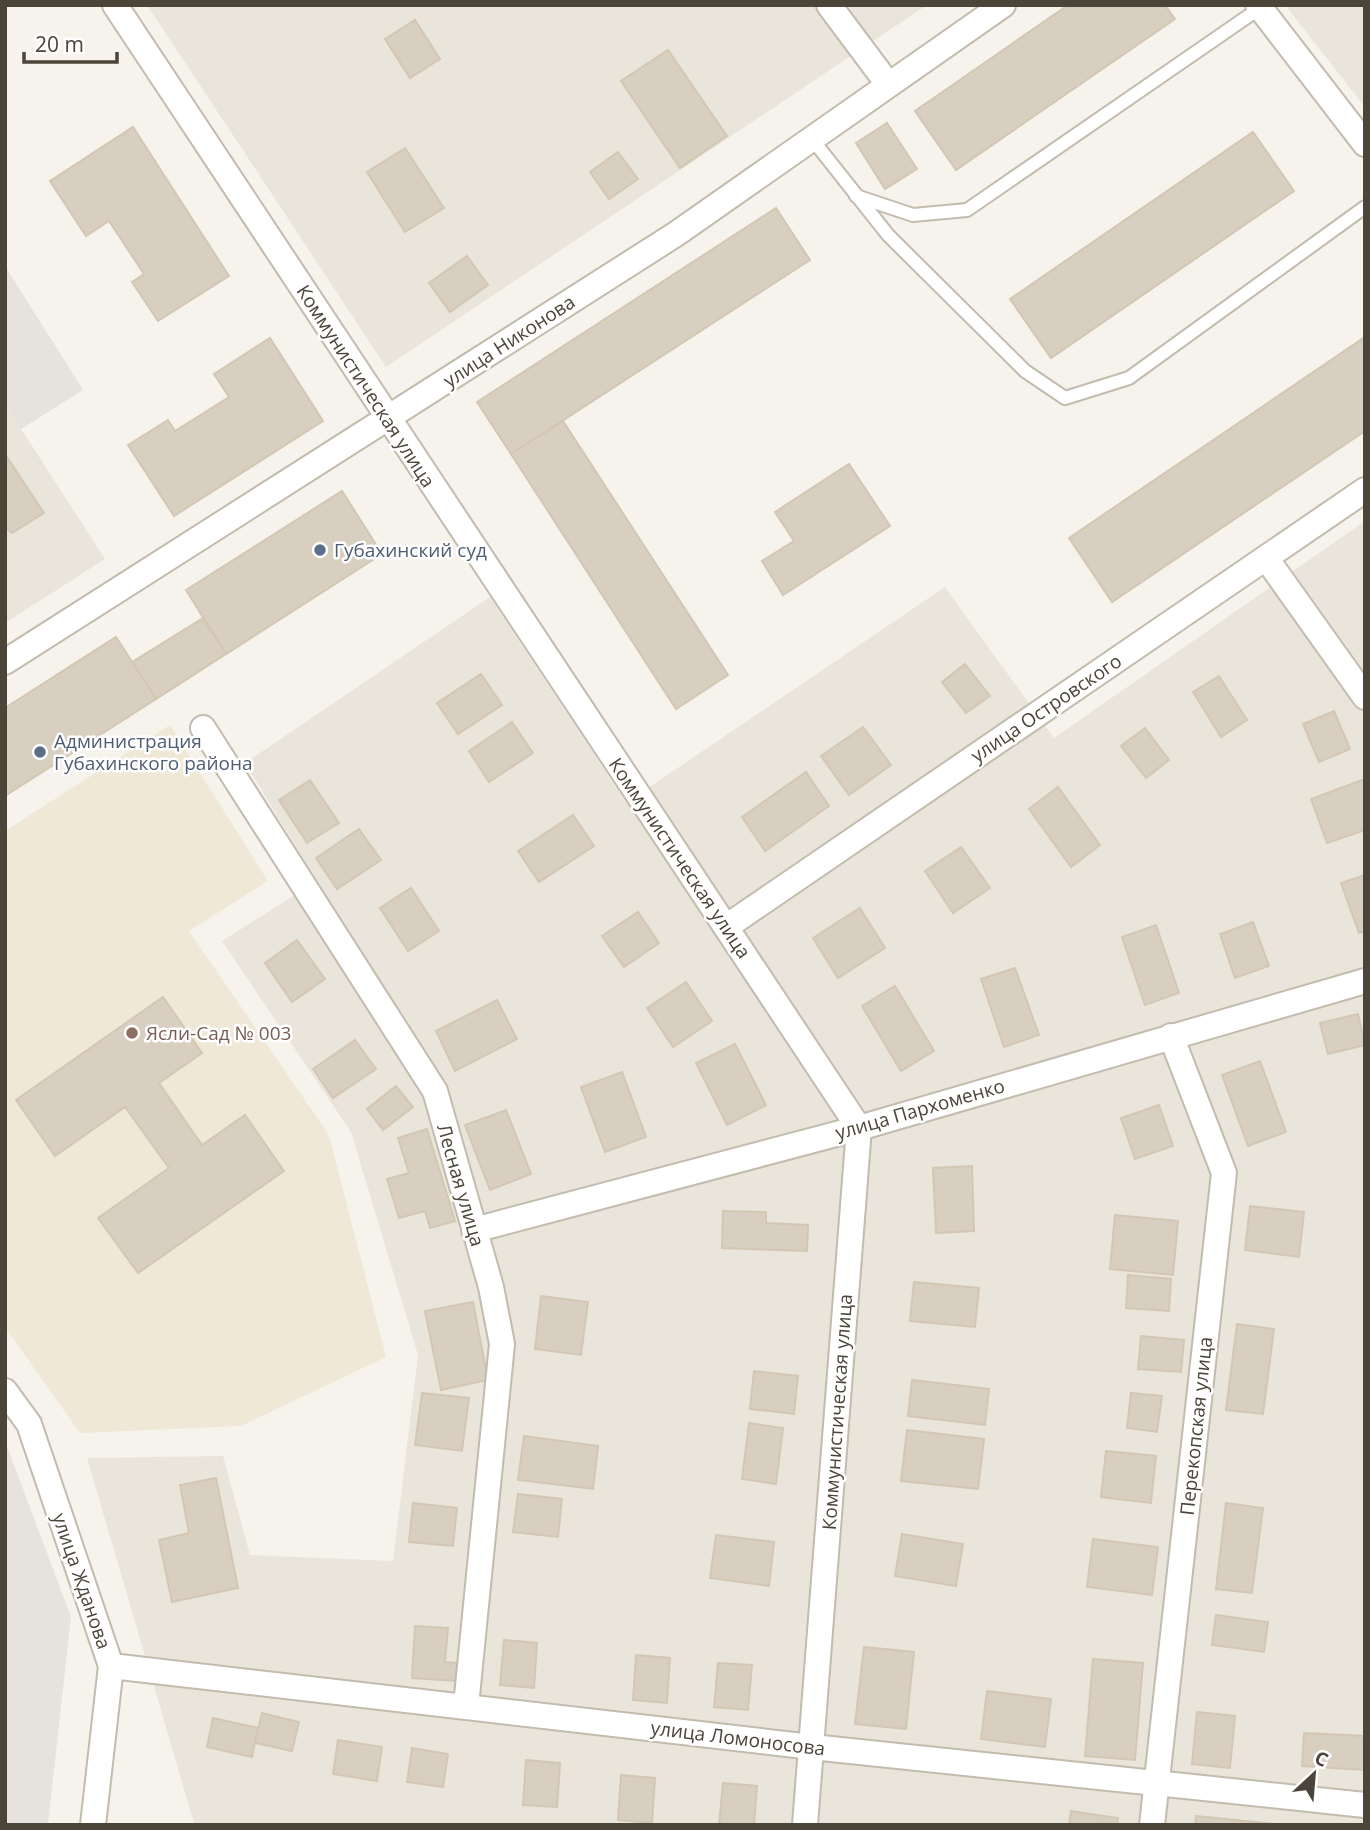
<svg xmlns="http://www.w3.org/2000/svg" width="1370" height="1830" viewBox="0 0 1370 1830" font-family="'Open Sans',sans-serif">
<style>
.residential{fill:#eae5da}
.industrial{fill:#e6e2dd}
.education{fill:#efe8d6}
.building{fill:#d8cfc1;stroke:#d3c7b4;stroke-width:2}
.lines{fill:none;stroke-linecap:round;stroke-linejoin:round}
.lane-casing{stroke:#c2bbae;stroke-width:16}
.street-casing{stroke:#c2bbae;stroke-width:28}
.lane{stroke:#fff;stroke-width:12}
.street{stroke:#fff;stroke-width:24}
.service-dot{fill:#5c6f8a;stroke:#fff;stroke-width:2.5}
.education-dot{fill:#8d6e63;stroke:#fff;stroke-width:2.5}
.labels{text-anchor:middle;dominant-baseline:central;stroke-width:5;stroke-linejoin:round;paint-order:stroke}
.street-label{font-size:19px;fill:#4b4439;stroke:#fff}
.service-label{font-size:19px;fill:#4e5e75;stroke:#fff;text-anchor:start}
.education-label{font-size:19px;fill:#785e54;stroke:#fff;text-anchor:start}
</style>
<rect width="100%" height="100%" fill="#f6f3ec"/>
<g class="residential">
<polygon points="147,5 927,5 386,367"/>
<polygon points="1285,5 1365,5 1365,107"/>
<polygon points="5,404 105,559 5,623"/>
<polygon points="1365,521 1365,1825 194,1823 87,1458 223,1456 250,1555 393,1561 418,1355 351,1132 222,941 317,881 245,763 490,597 626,803 945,587 1054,738"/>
</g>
<g class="industrial">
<polygon points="5,266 83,390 21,429 5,404"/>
<polygon points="5,1441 71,1617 48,1825 5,1825"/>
</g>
<polygon class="education" points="170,725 268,881 189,931 329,1135 386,1357 241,1426 80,1433 5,1327 5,831"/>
<g class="building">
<polygon points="1068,5 1165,5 1175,19 956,170 915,111"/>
<polygon points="415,20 440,59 410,78 385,39"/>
<polygon points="668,50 727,136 680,168 621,81"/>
<polygon points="887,123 917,169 885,189 856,143"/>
<polygon points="133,127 229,276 158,321 132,282 144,274 109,221 86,236 50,181"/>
<polygon points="1253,132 1294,191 1051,358 1010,299"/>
<polygon points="405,148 444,208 405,232 367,172"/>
<polygon points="618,152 638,179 609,199 590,172"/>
<polygon points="776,208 810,260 511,454 477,402"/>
<polygon points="467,256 488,285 450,312 429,283"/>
<polygon points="1365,337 1365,431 1112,602 1069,538"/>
<polygon points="270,338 323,421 174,516 128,445 168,420 175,431 229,397 214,374"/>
<polygon points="563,421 728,675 676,709 511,454"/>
<polygon points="5,454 44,513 12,533 5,527"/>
<polygon points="849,464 890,526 783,595 762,561 794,541 775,512"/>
<polygon points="342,491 382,554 226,654 186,590"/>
<polygon points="203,618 226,654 156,699 132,662"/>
<polygon points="116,637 156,699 5,796 5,708"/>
<polygon points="965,664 990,696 966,713 942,682"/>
<polygon points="481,674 502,705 458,734 437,703"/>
<polygon points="1219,676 1247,720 1221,737 1193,692"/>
<polygon points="1334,711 1350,749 1319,762 1303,724"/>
<polygon points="512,722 533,753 489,782 469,751"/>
<polygon points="863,727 891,765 849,795 821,756"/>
<polygon points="1145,728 1169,760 1146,778 1121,746"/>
<polygon points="806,772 829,806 765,851 742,817"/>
<polygon points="1365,779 1365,830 1327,843 1311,799"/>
<polygon points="310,780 339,823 307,843 279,800"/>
<polygon points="1058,787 1100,845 1071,867 1029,809"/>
<polygon points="573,815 594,846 539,882 518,851"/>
<polygon points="359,829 381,860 337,889 316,858"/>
<polygon points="961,847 990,888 953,913 925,871"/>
<polygon points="1365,875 1365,931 1359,933 1341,883"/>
<polygon points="411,888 439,931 408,951 380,908"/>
<polygon points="860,908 885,948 838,978 813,938"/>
<polygon points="638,912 659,943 624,967 602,936"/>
<polygon points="1253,922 1269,966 1235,978 1220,934"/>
<polygon points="1156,925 1179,993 1145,1005 1122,937"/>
<polygon points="297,940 325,979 292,1002 265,963"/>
<polygon points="1015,968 1039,1035 1004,1047 981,979"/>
<polygon points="686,982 712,1021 673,1047 647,1008"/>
<polygon points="895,986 934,1051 901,1071 862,1006"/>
<polygon points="163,997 202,1053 159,1083 202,1145 245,1115 284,1171 138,1273 98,1218 169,1168 125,1107 55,1156 16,1100"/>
<polygon points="497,1000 517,1039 455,1071 436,1031"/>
<polygon points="1358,1014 1365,1045 1328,1054 1320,1023"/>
<polygon points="355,1040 376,1069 333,1098 313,1069"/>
<polygon points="735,1044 766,1105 727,1125 696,1063"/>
<polygon points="1260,1061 1286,1132 1248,1146 1222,1075"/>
<polygon points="622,1072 646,1137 605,1152 581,1087"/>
<polygon points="396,1086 413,1107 383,1130 367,1109"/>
<polygon points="1159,1105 1173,1146 1135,1159 1121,1118"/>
<polygon points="506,1110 531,1174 490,1190 465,1125"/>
<polygon points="427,1129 455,1221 430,1228 425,1211 399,1218 387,1179 409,1173 398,1138"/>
<polygon points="972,1166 974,1231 936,1233 933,1168"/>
<polygon points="1250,1206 1304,1212 1299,1257 1245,1250"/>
<polygon points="723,1211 766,1212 766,1223 808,1225 807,1251 722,1248"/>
<polygon points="1115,1215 1178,1221 1173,1275 1110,1269"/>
<polygon points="1128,1275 1171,1279 1169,1311 1126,1308"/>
<polygon points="914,1282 979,1288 975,1327 910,1321"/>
<polygon points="541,1296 588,1302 581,1355 535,1349"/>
<polygon points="473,1302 488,1380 441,1390 425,1311"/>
<polygon points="1237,1324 1274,1329 1263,1414 1226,1410"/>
<polygon points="1141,1336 1184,1340 1181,1372 1138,1369"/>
<polygon points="754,1371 798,1376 794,1414 750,1409"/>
<polygon points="912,1380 989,1389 985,1425 908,1416"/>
<polygon points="422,1393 469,1398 462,1451 415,1445"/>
<polygon points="1131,1393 1162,1396 1157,1432 1127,1428"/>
<polygon points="749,1423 783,1428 776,1484 742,1479"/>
<polygon points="907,1430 984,1439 978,1489 901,1481"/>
<polygon points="524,1436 598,1446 593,1489 518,1480"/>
<polygon points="1106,1451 1156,1456 1151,1503 1101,1497"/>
<polygon points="216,1478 238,1588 172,1602 159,1540 189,1533 180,1485"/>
<polygon points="518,1494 562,1499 558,1537 513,1532"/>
<polygon points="413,1503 457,1508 453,1546 409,1542"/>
<polygon points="1226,1503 1263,1508 1252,1593 1216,1589"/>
<polygon points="902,1534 963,1544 956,1586 895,1576"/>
<polygon points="716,1535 774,1542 769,1586 710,1578"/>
<polygon points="1093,1539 1158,1547 1152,1595 1087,1587"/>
<polygon points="1216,1615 1268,1622 1264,1652 1212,1645"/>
<polygon points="415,1626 448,1628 445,1662 457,1663 456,1681 412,1678"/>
<polygon points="504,1640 537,1643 534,1688 500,1685"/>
<polygon points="864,1647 914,1652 906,1729 855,1724"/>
<polygon points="636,1655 670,1658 667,1703 633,1700"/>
<polygon points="1093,1659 1143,1663 1135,1760 1085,1756"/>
<polygon points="718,1663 752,1665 748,1710 714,1707"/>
<polygon points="987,1691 1051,1699 1045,1747 981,1739"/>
<polygon points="1197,1712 1235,1716 1230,1768 1192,1764"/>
<polygon points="262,1713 299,1722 292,1751 255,1743"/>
<polygon points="213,1718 258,1728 252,1757 207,1747"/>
<polygon points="1304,1733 1365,1736 1365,1770 1302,1766"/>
<polygon points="338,1740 382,1747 377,1781 333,1774"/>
<polygon points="412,1748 448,1754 443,1787 407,1782"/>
<polygon points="526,1760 560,1763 557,1807 523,1805"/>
<polygon points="621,1775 655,1778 652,1823 618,1820"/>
<polygon points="723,1783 757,1786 754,1825 719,1825"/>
<polygon points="1071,1811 1118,1818 1117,1825 1069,1825"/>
<polygon points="1196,1816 1275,1824 1275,1825 1195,1825"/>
</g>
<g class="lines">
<g class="lane-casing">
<g id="lane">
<polyline points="812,139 888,235 1025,371 1065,398 1129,378 1365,207"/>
<polyline points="856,196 913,215 967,210 1260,8"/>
</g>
</g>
<g class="street-casing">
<g id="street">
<polyline points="115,5 859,1128 805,1825"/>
<polyline points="829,5 888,84"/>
<polyline points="1258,5 1365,144"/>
<polyline points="1266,558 1365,697"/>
<polyline points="5,662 676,234 1003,5"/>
<polyline points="203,728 435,1091 491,1287 502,1344 466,1706"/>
<polyline points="726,927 1365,490"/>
<polyline points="474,1230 859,1128 1365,981"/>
<polyline points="5,1391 29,1424 111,1666 93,1825"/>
<polyline points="111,1666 812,1747 1365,1805"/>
<polyline points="1152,1825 1224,1173 1171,1036"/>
</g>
</g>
<use href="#lane" class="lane"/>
<use href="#street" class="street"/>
</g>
<g class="service-dot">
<circle cx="320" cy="550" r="7"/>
<circle cx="40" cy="752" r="7"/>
</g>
<circle class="education-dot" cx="132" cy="1033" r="7"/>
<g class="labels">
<g class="street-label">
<text transform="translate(509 341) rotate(-33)">улица Никонова</text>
<text transform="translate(366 386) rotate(57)">Коммунистическая улица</text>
<text transform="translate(1046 708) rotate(-34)">улица Островского</text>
<text transform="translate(680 858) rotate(56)">Коммунистическая улица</text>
<text transform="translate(920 1109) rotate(-16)">улица Пархоменко</text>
<text transform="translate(461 1185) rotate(74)">Лесная улица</text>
<text transform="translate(837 1412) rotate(-86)">Коммунистическая улица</text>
<text transform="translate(1196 1426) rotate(-84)">Перекопская улица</text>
<text transform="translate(82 1581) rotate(71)">улица Жданова</text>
<text transform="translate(738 1738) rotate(7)">улица Ломоносова</text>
</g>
<g class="service-label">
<text x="334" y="550">Губахинский суд</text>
<text x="54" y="741">Администрация<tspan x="54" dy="22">Губахинского района</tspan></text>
</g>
<g class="education-label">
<text x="146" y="1033">Ясли-Сад № 003</text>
</g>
</g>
<rect width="1370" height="1830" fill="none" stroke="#4b4439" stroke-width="14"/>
<g transform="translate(1314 1774) rotate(26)" stroke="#ffffff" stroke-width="5" paint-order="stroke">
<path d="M0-5L12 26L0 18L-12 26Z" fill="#4b4439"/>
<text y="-10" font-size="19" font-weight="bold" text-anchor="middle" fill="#4b4439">С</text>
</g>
<path d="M24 52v10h93v-10" fill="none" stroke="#4b4439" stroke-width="3.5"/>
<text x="35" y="52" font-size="21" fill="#4b4439" stroke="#ffffff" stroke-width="5" paint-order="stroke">20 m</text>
</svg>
